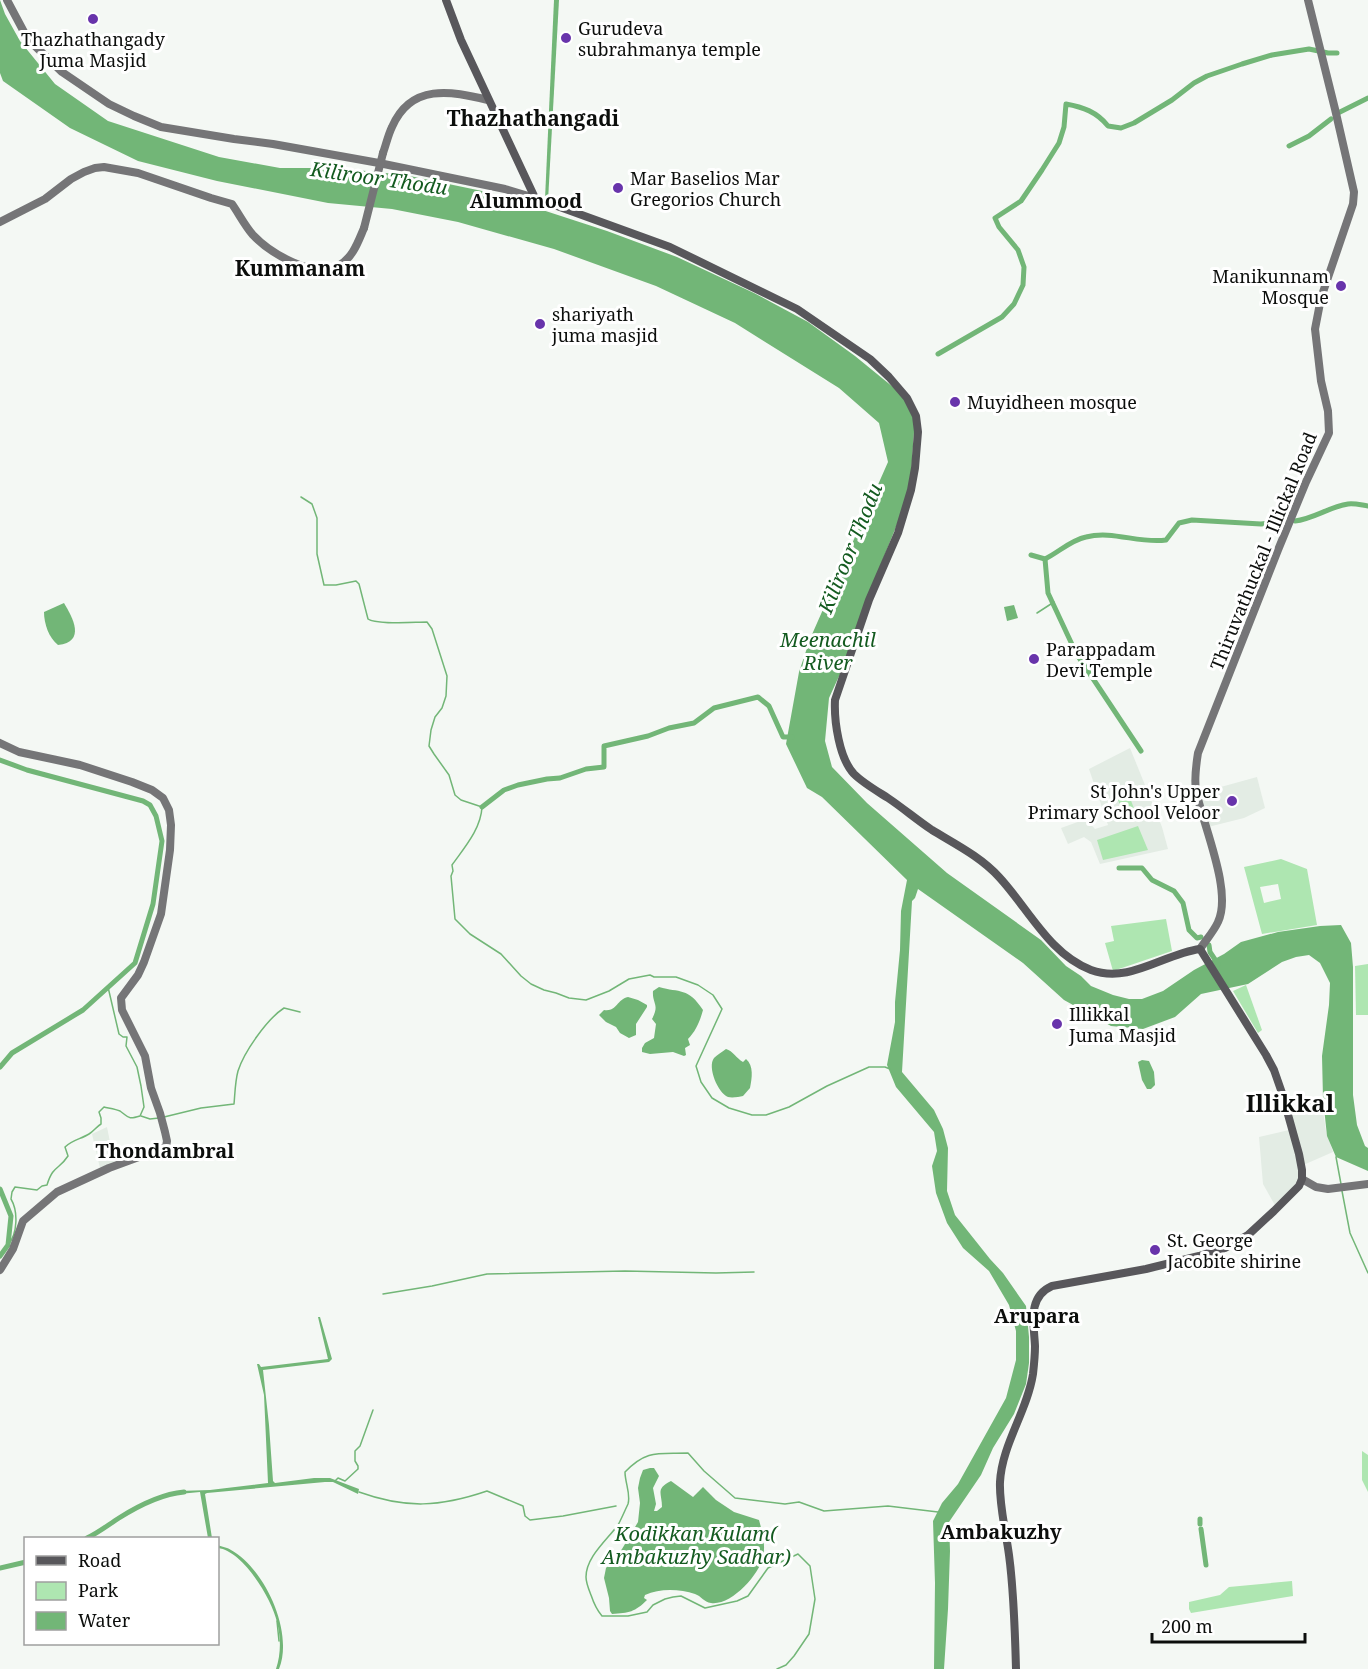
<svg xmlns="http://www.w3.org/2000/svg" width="1368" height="1669" viewBox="0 0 1368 1669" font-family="'Noto Serif',serif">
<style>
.built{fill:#e3ece4}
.green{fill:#aee6b1;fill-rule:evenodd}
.water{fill:#72b677}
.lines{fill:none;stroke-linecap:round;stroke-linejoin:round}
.stream{stroke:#72b677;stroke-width:1.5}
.canal{stroke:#72b677;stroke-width:5}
.secondary{stroke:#757577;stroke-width:8}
.primary{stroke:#58575b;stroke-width:8}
.secondary-bridge{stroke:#757577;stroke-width:8}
.poi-dot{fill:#6834ab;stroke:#fff;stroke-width:2}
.labels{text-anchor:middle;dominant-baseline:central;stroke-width:6;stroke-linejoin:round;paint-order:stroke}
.poi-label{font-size:18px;fill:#0c0e0c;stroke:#fff;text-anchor:start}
.street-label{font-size:18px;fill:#0c0e0c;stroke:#fff}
.water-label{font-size:20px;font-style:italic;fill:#145b20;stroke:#fff}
.neighbourhood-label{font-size:20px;font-weight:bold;fill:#0c0e0c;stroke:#fff}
.quarter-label{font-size:21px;font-weight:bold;fill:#0c0e0c;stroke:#fff}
.district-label{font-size:24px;font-weight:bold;fill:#0c0e0c;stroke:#fff}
</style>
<rect width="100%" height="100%" fill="#f4f8f4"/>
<g class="built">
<polygon points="1130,748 1162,827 1168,849 1100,864 1091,842 1084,837 1068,844 1061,828 1086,819 1095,829 1108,825 1089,769"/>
<polygon points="1257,777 1265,808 1244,818 1208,827 1199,793"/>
<polygon points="1321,1098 1326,1131 1333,1152 1301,1166 1301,1178 1276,1207 1263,1184 1259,1137 1289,1130 1285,1111"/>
<polygon points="107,1127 114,1162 100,1168 92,1134"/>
</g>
<g class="green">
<polygon points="1127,790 1135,811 1124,815 1116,795"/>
<polygon points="1138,826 1148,850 1103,860 1097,840"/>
<path d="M1281,859L1307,869L1317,925L1262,934L1244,867ZM1278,884L1281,899L1264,903L1260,887Z"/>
<polygon points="1166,919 1172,951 1113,971 1105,943 1114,941 1111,926"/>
<polygon points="1368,964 1368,1015 1356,1015 1355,966"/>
<polygon points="1246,985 1262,1030 1258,1033 1233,991"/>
<polygon points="1362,1451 1368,1455 1368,1492 1362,1480"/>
<polygon points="1292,1581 1293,1596 1191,1613 1189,1609 1189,1602 1220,1595 1229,1587"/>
</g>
<g class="water">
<polygon points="0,0 5,14 20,41 55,84 108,121 219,157 280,168 337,168 405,175 487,192 607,231 677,257 754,293 808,322 855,356 904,396 915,418 911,475 904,507 873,584 846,661 829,698 825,741 832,767 867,803 947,873 1041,940 1066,966 1081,976 1091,986 1113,995 1129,999 1142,999 1163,991 1194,970 1224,954 1241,942 1278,932 1320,926 1341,925 1351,943 1353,967 1353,1095 1357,1125 1365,1146 1368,1148 1368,1171 1336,1157 1327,1136 1323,1098 1322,1056 1329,1005 1330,983 1320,963 1309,955 1296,957 1282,962 1248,984 1201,994 1175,1017 1143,1029 1111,1026 1064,1000 1023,963 918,889 915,898 912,901 902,1072 934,1110 943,1129 948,1148 947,1191 955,1215 990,1259 1003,1273 1026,1306 1029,1337 1029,1363 1026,1384 1014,1414 993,1448 981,1475 949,1522 950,1551 948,1609 944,1669 934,1669 935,1583 933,1521 942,1503 958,1484 1006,1398 1016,1360 1016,1331 1009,1305 989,1271 963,1248 947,1223 936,1193 932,1166 937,1151 934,1132 896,1087 887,1065 895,1022 895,1002 900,950 901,911 907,880 822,797 807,788 786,744 799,672 810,639 888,462 879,423 839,388 735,323 656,286 554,249 458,222 392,209 328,203 217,181 138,161 70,128 3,81 0,73"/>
<polygon points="554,0 559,0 548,201 545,199"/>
<path d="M64,603C73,618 86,642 58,645C49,638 44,624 44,612Z"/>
<polygon points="1014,605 1018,618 1007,621 1004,607"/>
<path d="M659,987C680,993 688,987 703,1010C700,1021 696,1031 688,1039L690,1045L685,1048L686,1055L684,1056L673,1052L650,1054L642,1052V1048L645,1043L654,1038L656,1024L652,1019C660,1004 652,1004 653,991Z"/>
<path d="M628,997L638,1000L647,1005V1007L636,1024V1035L629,1038L620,1033L616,1027L606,1022L599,1015L604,1010C617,1012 616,1000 628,997Z"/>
<path d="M726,1049C733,1051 736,1058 743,1062L746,1059C754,1066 752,1078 750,1088L743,1096C739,1097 732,1098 728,1097C718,1093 707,1067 714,1058C717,1055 722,1052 726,1049Z"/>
<polygon points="1142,1060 1149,1061 1154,1072 1155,1085 1151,1089 1147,1089 1142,1080 1138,1062"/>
<polygon points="318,1317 320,1317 332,1359 329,1362 263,1370 269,1425 273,1481 275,1483 314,1478 330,1478 359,1489 358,1494 333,1482 325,1482 207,1493 205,1494 212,1538 208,1538 200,1492 179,1494 178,1491 210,1490 268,1483 264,1395 257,1364 259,1364 261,1367 328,1359"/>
<path d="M650,1468H654L659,1476L653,1488L656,1504L654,1511H657L662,1507C662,1493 655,1489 671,1481L693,1497L703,1487L716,1500L734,1512L759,1520C762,1531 766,1545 763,1557C759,1575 731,1606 711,1603C704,1602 701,1596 695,1594C680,1589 660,1588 645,1595L644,1598L647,1600C635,1612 629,1613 612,1614L610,1611L609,1598L604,1578L606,1568L622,1549L638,1522L640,1503L638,1488L640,1478L643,1470Z"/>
<path d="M218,1545C222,1547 227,1547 231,1550C265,1569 294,1632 279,1669H276C281,1654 281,1638 277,1622C272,1599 243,1551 218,1548Z"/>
</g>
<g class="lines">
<g class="stream">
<path d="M301,497L312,504L317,518V554L324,585H336L356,581L359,584L368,619C376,625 414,622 427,622L432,629L447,676L446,696L442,708L435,717L431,730L429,746L434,754L449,775L455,795L461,800L482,807C481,829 464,848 452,865L453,871L451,876L455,919L470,934L501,954L521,976L531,984L544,990L556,993L569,998L586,1000L609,991L629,979L650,975L654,977H676L698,985L713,995L722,1009L696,1066L701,1082L712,1098L729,1108L752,1115H766L789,1107L827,1086L869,1067H885L890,1069"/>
<polyline points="1037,613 1054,602"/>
<polyline points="141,1116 150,1119 159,1118"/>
<path d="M164,1117L201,1108L234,1104C235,1094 235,1082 238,1071C244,1052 267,1019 284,1008L300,1012"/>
<polyline points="1336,1157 1341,1184"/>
<polyline points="1342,1191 1350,1233 1368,1273"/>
<path d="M8,1245C18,1233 18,1211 11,1199L12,1192L15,1187L37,1190L42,1186L47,1185C53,1165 59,1170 68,1156L65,1147C72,1140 81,1139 89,1134C94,1131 96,1127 101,1124V1118L99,1112L104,1107C108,1108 116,1109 120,1111C129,1117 127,1120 140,1116L144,1107L141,1086L137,1067L126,1046L127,1037H123L119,1034L108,987"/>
<polyline points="383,1294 432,1286 487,1274 625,1271 716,1273 754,1272"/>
<polyline points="335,1481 338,1478 345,1481 358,1469 358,1466 355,1461 355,1451 360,1446 373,1410"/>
<path d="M359,1492C406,1509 440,1507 487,1491L523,1506L525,1516L530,1520L563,1516L616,1506"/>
<polyline points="277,1621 279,1641"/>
<path d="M777,1669L786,1665L794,1656L809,1634L815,1599L810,1566L798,1554L768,1568L748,1596L737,1601L705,1608L681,1596L673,1597L665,1599L653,1605L647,1612L628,1616H602C596,1609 594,1604 591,1595C589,1590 586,1583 586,1577C586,1557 607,1540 618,1525C620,1522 626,1508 628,1504C631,1494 625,1483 625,1472C647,1449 659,1454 688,1453L704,1471L735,1498L785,1504L799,1502L824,1511L888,1506L938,1512"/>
</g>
<g class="canal">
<polyline points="1338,113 1368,98"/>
<polyline points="1289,146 1309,136 1331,119"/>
<path d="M938,354L1002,317L1014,304L1023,285L1024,267L1018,250L999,227L995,218L1021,201L1042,170L1059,143L1064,127L1066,104C1083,107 1097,112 1108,126L1121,128L1134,123L1172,100L1194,83L1207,76L1242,64L1272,55L1309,49L1328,53H1337"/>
<path d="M1295,521C1313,519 1329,507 1348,504C1354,503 1361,505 1368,506"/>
<path d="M1031,555L1045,559C1059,552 1071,540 1086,537C1113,530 1139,544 1166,540L1179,523L1192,520L1261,524L1286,521"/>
<polyline points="1045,559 1048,593 1076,653 1141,751"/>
<polyline points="0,760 27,770 143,801 150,805 156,816 162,841 153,904 135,963 83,1010 12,1053 0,1067"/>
<polyline points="482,807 504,790 518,785 547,779 560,778 586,769 604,767 604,746 648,736 669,728 694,723 714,708 758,697 769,706 783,737 792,737"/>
<polyline points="1119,868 1142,868 1152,880 1174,891 1183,903 1189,930 1197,938 1201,937"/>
<polyline points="1209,945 1210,952 1218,964"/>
<polyline points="0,1189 11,1216 8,1245 0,1256"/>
<polyline points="1200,1519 1200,1524"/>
<polyline points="1201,1529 1206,1565"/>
<path d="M87,1538C98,1533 108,1525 119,1518C138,1506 162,1494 184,1492"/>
<polyline points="0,1568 26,1562"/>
</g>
<g class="secondary">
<polyline points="7,0 24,32 34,45 62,72 109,104 134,116 161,127 234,139 273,144 379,163 505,189 535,198"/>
<path d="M383,153C386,145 388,135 392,127C411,83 451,91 488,100"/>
<path d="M0,222L45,199L71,179L84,172L95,168L104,167L138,173L211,198L232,204C239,214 245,226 253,235C270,253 313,279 338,266C353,258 358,242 364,228"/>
<polyline points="0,743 19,752 80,765 132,782 152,790 163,798 169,810 171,825 170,850 161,914 144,962 138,975 121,998 122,1010 145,1056 151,1088 160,1113 165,1132 167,1141 166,1147 109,1168 57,1192 23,1221 13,1249 0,1270"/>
<path d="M1200,949C1206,940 1214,931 1218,922C1233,891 1202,823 1196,790C1194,778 1196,766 1198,753L1278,550L1306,482L1329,433L1328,411L1321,381L1315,329L1321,298L1353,204L1354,192L1335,109L1308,0"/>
<polyline points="1302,1179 1316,1187 1328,1189 1368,1184"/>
</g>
<path class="primary" d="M446,0L461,40L535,198L670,247L797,309L870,359L889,377L907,398L916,416L918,432L915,468L911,490L898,533L869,600L835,700C834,721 839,758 854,774C863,783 877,791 888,798C903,808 917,820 932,830C955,844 981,857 999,877C1028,908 1049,954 1091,970C1130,984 1163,954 1200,949L1266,1055L1274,1070L1282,1093L1299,1154L1302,1170V1179L1299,1186L1274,1211L1248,1235L1225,1248L1199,1256L1146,1269L1052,1286C1027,1297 1034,1324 1035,1346C1035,1355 1034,1365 1033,1374C1027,1412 1002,1444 1000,1482C999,1505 1006,1532 1009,1555C1014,1592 1015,1631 1016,1669"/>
<polyline class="secondary-bridge" points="364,228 383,153"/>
</g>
<g class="poi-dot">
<circle cx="93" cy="19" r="6"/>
<circle cx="566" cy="38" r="6"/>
<circle cx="618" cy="188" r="6"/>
<circle cx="1341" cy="286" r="6"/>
<circle cx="540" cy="324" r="6"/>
<circle cx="955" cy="402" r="6"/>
<circle cx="1034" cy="659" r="6"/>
<circle cx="1232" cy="801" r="6"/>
<circle cx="1057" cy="1024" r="6"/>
<circle cx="1155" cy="1250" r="6"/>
</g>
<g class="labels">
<g class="poi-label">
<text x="578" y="28">Gurudeva<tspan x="578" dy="21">subrahmanya temple</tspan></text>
<text x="93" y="39" text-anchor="middle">Thazhathangady<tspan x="93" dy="21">Juma Masjid</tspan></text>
<text x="630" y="178">Mar Baselios Mar<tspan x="630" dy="21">Gregorios Church</tspan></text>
<text x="1329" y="276" text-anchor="end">Manikunnam<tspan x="1329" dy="21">Mosque</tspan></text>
<text x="552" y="314">shariyath<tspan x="552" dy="21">juma masjid</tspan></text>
<text x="967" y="402">Muyidheen mosque</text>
<text x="1046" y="649">Parappadam<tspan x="1046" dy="21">Devi Temple</tspan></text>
<text x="1220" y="791" text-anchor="end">St John's Upper<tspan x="1220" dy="21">Primary School Veloor</tspan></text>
<text x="1069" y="1014">Illikkal<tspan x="1069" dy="21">Juma Masjid</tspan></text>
<text x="1167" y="1240">St. George<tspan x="1167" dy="21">Jacobite shirine</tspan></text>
</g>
<g class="street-label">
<text transform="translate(1263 551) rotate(-68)">Thiruvathuckal - Illickal Road</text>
</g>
<g class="water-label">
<text transform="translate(379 178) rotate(8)">Kiliroor Thodu</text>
<text transform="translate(850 548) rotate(-68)">Kiliroor Thodu</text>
<text x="828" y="639">Meenachil<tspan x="828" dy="23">River</tspan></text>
<text x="696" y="1533">Kodikkan Kulam(<tspan x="696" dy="23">Ambakuzhy Sadhar)</tspan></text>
</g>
<g class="neighbourhood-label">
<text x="526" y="200">Alummood</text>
<text x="165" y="1150">Thondambral</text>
<text x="1037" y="1315">Arupara</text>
<text x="1001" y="1531">Ambakuzhy</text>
</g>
<g class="quarter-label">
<text x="533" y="118">Thazhathangadi</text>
<text x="300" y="268">Kummanam</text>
</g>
<g class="district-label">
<text x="1290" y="1102">Illikkal</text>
</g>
</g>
<rect x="24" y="1537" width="195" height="108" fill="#ffffff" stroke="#9e9f9e" stroke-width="1.5"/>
<rect x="36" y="1556" width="30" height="9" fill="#58575b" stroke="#9e9f9e" stroke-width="1.5"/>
<text x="78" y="1567" font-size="18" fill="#0c0e0c">Road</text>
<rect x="36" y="1582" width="30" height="18" fill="#aee6b1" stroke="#9e9f9e" stroke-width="1.5"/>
<text x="78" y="1597" font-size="18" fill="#0c0e0c">Park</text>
<rect x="36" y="1612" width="30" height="18" fill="#72b677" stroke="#9e9f9e" stroke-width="1.5"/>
<text x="78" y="1627" font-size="18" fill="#0c0e0c">Water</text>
<path d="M1152 1633v9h153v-9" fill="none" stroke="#0c0e0c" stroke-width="3"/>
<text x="1161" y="1633" font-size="18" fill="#0c0e0c" stroke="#ffffff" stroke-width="4.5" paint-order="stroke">200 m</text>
</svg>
